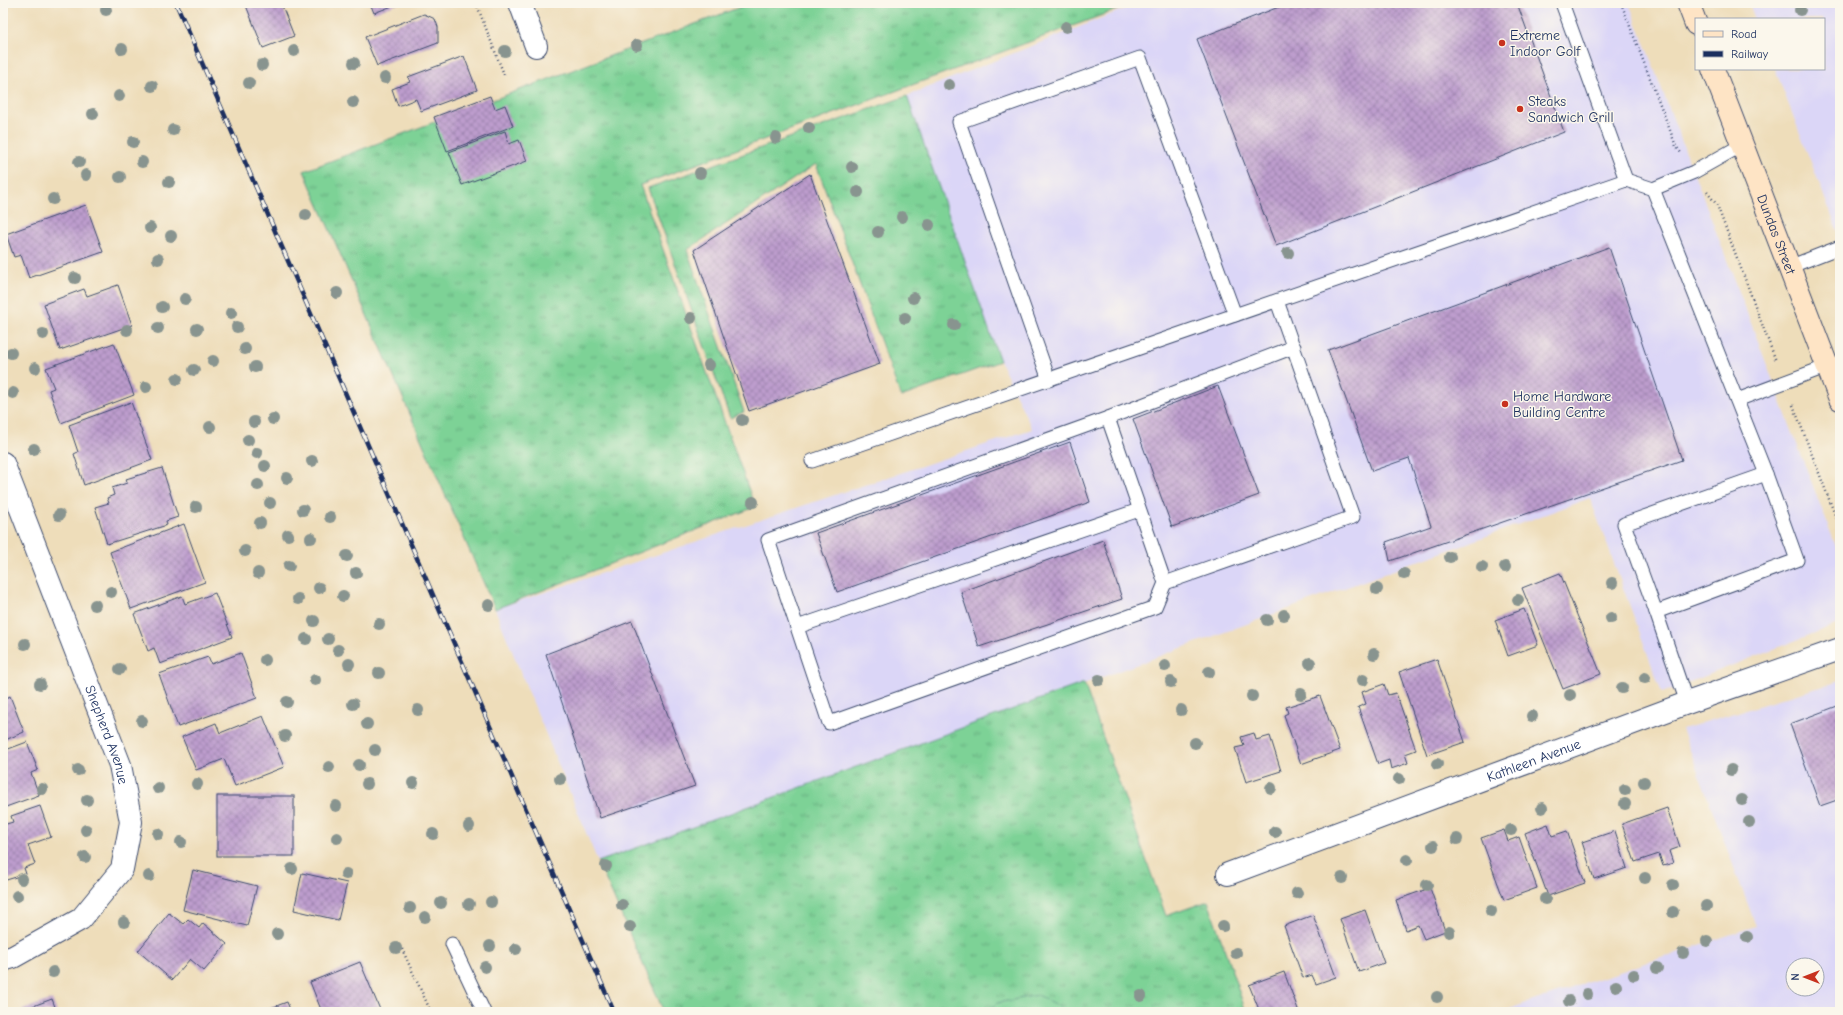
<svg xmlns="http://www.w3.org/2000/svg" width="1843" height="1015" viewBox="0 0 1843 1015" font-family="'Comic Neue',sans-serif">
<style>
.built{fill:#dbd6f7;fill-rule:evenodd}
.grass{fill:url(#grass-tufts);stroke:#4c807a}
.garden{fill:#7dd296;stroke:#4c807a}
.building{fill:url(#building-cross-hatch)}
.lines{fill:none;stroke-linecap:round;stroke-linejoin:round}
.service-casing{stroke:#3b496c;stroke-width:15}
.minor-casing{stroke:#3b496c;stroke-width:24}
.secondary-casing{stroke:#3b496c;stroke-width:24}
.path{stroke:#3b496c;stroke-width:2.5;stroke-dasharray:1 3;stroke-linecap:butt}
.service{stroke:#fff;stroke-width:13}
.minor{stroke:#fff;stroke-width:22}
.secondary{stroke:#fee4c5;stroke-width:22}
.rail-casing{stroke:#1b2f5e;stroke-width:4.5}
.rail{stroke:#fbf7ec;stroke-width:3;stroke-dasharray:9;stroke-linecap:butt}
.tree{fill:#88948f}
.poi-dot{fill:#c8321e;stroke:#fbf7ec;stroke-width:1.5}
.labels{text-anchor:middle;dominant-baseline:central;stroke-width:3;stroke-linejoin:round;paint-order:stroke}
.poi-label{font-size:14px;fill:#1b2f5e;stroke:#fbf7ec;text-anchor:start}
.street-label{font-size:14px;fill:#1b2f5e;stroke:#fbf7ec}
</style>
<defs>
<pattern id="grass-tufts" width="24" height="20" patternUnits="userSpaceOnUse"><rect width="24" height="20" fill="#7dd296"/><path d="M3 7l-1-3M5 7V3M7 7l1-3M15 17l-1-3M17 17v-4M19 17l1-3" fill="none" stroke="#66ab7e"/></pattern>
<pattern id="building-cross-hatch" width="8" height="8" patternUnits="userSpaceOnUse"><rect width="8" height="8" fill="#bd9dcd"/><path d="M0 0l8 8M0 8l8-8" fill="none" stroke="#9980aa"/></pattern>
</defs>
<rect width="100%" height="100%" fill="#fbf7ec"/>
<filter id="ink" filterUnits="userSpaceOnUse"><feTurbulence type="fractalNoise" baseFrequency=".025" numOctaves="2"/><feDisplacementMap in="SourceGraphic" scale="8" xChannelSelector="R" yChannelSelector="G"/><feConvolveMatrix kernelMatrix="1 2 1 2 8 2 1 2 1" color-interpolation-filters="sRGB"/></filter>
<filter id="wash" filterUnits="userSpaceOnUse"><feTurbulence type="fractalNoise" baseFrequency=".012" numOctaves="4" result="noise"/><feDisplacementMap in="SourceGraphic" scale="16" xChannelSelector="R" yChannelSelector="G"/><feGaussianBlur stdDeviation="0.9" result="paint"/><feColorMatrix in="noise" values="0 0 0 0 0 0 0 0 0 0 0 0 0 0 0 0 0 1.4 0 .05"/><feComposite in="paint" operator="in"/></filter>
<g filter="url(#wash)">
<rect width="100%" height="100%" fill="#eeddba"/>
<g class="built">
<polygon points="1139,3 1629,3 1840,557 1840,623 1662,693 1590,498 598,862 495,609 1032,429 1000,361 907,96"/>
<polygon points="1749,3 1840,3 1840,237 1775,69 1824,69 1824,19 1755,19"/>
<path d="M1840,681V1012H1510L1509,1009L1756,926L1682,729ZM1793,965H1817V989H1793Z"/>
</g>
<g class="grass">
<polygon points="751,3 1135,3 640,185 755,507 495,609 304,171"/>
<polygon points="907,96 1000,361 901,397 816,164 687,250 744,412 730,418 648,188"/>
<polygon points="1084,683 1166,916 1208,901 1246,1012 664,1012 598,862"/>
</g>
<polygon class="garden" points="1038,995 1060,1007 1063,1012 989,1012 997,1003"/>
<g id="blocks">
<g class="building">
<polygon points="245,3 281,3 294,36 263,48"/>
<polygon points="370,3 400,3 374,13"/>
<polygon points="1289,3 1517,3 1564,132 1276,246 1197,39"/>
<polygon points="424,14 435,19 438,27 438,43 377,66 365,37"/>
<polygon points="464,56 477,90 421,111 416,99 398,106 392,89 410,82 408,77"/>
<polygon points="490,96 495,109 505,105 513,126 447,151 434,117"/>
<polygon points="505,131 509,144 519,140 527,161 462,185 449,152"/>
<polygon points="810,174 880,364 749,411 694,250"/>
<polygon points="86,205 103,252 29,278 21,255 14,257 6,234"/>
<polygon points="1609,247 1682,460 1390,561 1386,542 1431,526 1409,458 1372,471 1328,350"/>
<polygon points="118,285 132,325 60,350 44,304 84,289 87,296"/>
<polygon points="114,343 134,395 61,423 49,390 54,388 46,368"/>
<polygon points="1218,386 1259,495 1172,527 1133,419"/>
<polygon points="131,402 152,460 84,485 74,454 78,452 69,425"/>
<polygon points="1070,442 1090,502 837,592 816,533"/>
<polygon points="162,468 178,517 166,521 167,525 107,544 95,507 109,503 107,498 114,495 112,488 127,483 126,479"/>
<polygon points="184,524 205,582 131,609 110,552"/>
<polygon points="1103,540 1122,599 979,647 961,592"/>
<polygon points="1560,573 1601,674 1563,689 1522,588"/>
<polygon points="215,593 232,637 160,664 154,648 148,651 134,614 182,596 185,604"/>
<polygon points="1524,609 1538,645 1508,656 1495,620"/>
<polygon points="632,621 695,786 600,818 546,654"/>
<polygon points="241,653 257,698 178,727 159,674 208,657 211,664"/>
<polygon points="1437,659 1465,742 1427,755 1399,672"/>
<polygon points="1384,684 1388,695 1396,693 1416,750 1405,754 1408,763 1391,769 1389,760 1378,764 1358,707 1366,704 1362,692"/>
<polygon points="3,696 4,699 10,696 24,732 3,741"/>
<polygon points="1320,696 1340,750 1301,764 1284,715 1288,713 1286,707"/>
<polygon points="1840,705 1840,799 1820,806 1790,724"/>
<polygon points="263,716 284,767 235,786 224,759 196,770 182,737 216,723 220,733"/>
<polygon points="1254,733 1256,740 1270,736 1281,771 1246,782 1235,748 1244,746 1241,737"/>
<polygon points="27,742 38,770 31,773 39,795 3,808 3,751"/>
<rect x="217" y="796" width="77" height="60"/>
<polygon points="40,806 51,837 28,845 35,864 24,868 26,874 3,881 3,825 13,822 11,816"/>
<polygon points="1667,808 1680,847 1669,851 1673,863 1663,866 1659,854 1635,862 1622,824"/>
<polygon points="1548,824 1552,836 1567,831 1585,883 1548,896 1525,833"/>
<polygon points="1504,830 1508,841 1519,837 1537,888 1504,900 1481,838"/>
<polygon points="1615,831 1627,868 1594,879 1582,842"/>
<polygon points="193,870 257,886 247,926 183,910"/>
<polygon points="302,873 347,883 338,920 294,910"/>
<polygon points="1430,888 1445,931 1424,939 1418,925 1406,930 1396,900"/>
<polygon points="1365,910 1384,963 1359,972 1340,919"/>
<polygon points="169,913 183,924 188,919 199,928 203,923 227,944 204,971 190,959 172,980 138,951"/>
<polygon points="1313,915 1336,977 1316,984 1312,975 1303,978 1284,926"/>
<polygon points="360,962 381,1012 322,1012 310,982"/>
<polygon points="1284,972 1299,1012 1260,1012 1249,985"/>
<polygon points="52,999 57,1012 17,1012"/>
<polygon points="287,1002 291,1012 260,1012"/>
</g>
</g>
</g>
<g filter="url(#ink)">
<use href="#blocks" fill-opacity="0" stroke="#3b496c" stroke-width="1"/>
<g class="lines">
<g class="service-casing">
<g id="service">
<polyline points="1626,180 1653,189 1694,172 1742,145"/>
<polyline points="1653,189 1766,474 1797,560 1656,612 1687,703"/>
<polyline points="1789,267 1840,247"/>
<polyline points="1277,301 1353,517 1165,583 1108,418 1294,347"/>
<polyline points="1049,380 959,122 1140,58 1235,315"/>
<polyline points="1737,400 1828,366"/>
<polyline points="1108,418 768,540 829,723 1155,607 1165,583"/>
<polyline points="812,461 1626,180 1562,3"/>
<polyline points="1656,612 1624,524 1766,474"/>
<polyline points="797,627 1139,510"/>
<polyline points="452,944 484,1012"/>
</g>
</g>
<g class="minor-casing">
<g id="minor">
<polyline points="520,3 536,46"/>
<path id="s1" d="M3,463L120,765L131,822L122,869L81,919L13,957L3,960"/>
<path id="s2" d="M1228,874L1687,703L1840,649"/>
</g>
</g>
<g class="secondary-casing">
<g id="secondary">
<polyline points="1688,3 1696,24"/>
<path id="s3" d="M1713,69L1840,399"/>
</g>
</g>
<g class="path">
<polyline points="476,3 505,77"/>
<polyline points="1621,3 1676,146 1681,153"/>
<polyline points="1707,192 1717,205 1776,361"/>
<polyline points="1793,405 1840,528"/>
<polyline points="402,949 431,1012"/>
</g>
<use href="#service" class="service"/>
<use href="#minor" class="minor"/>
<use href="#secondary" class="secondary"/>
<g class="rail-casing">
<polyline id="rail" points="176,3 614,1012"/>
</g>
<use href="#rail" class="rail"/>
</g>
<g class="tree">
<circle cx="106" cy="10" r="6"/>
<circle cx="1800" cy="10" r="6"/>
<circle cx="1066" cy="27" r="6"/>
<circle cx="637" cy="45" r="6"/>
<circle cx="122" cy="49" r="6"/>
<circle cx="294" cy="51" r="6"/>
<circle cx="505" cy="51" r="6"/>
<circle cx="354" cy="63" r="6"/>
<circle cx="262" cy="65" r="6"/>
<circle cx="385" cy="78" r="6"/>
<circle cx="249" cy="83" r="6"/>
<circle cx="949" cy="85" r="6"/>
<circle cx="152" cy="86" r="6"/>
<circle cx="119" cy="96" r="6"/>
<circle cx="353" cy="102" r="6"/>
<circle cx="93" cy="114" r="6"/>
<circle cx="809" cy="128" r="6"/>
<circle cx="173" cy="130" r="6"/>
<circle cx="776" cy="138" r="6"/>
<circle cx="133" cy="142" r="6"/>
<circle cx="79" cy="162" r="6"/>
<circle cx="142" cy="162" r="6"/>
<circle cx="852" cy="167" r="6"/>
<circle cx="700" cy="173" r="6"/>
<circle cx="86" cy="175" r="6"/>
<circle cx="120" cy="177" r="6"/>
<circle cx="169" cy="182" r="6"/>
<circle cx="858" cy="192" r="6"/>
<circle cx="53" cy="199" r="6"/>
<circle cx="306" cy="215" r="6"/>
<circle cx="902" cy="217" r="6"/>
<circle cx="929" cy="225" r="6"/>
<circle cx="150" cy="228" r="6"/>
<circle cx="878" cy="232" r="6"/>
<circle cx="171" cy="236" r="6"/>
<circle cx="1288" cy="253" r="6"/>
<circle cx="158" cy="259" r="6"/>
<circle cx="75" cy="278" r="6"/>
<circle cx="337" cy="293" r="6"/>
<circle cx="913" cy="298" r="6"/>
<circle cx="185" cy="299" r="6"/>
<circle cx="162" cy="307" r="6"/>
<circle cx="231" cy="313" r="6"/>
<circle cx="691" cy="318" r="6"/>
<circle cx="905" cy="318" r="6"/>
<circle cx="954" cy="325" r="6"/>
<circle cx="237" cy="327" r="6"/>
<circle cx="158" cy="328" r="6"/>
<circle cx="197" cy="329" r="6"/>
<circle cx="127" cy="330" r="6"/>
<circle cx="43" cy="334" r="6"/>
<circle cx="245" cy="349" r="6"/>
<circle cx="11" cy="353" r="6"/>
<circle cx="213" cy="361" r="6"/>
<circle cx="709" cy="365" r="6"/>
<circle cx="255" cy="367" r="6"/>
<circle cx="35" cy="368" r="6"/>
<circle cx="194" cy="370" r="6"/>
<circle cx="177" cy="379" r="6"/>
<circle cx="146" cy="387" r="6"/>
<circle cx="13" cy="393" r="6"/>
<circle cx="273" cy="419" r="6"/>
<circle cx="742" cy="420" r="6"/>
<circle cx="254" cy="422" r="6"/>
<circle cx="210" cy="427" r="6"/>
<circle cx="248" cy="440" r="6"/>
<circle cx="34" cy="449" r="6"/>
<circle cx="257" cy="453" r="6"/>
<circle cx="312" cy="461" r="6"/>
<circle cx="265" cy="466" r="6"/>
<circle cx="287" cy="478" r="6"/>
<circle cx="258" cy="485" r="6"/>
<circle cx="753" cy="502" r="6"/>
<circle cx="270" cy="503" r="6"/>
<circle cx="196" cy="507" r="6"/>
<circle cx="303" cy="510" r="6"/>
<circle cx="59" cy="515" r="6"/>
<circle cx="330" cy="517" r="6"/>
<circle cx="260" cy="523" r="6"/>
<circle cx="288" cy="535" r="6"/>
<circle cx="311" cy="538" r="6"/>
<circle cx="245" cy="551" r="6"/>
<circle cx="347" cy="556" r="6"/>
<circle cx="1450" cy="557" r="6"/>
<circle cx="289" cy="566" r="6"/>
<circle cx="1482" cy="567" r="6"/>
<circle cx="1505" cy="567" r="6"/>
<circle cx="258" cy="573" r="6"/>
<circle cx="356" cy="573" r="6"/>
<circle cx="1404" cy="574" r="6"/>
<circle cx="1612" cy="583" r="6"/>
<circle cx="319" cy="588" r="6"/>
<circle cx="1377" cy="589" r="6"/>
<circle cx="111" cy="592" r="6"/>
<circle cx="343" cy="596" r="6"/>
<circle cx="298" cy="599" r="6"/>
<circle cx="1518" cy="600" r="6"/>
<circle cx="95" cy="605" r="6"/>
<circle cx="489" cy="605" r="6"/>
<circle cx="1284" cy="615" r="6"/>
<circle cx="1611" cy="618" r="6"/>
<circle cx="1267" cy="620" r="6"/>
<circle cx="314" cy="621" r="6"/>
<circle cx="379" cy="624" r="6"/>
<circle cx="306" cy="639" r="6"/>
<circle cx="328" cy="639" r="6"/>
<circle cx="25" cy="644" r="6"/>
<circle cx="338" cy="650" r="6"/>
<circle cx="1374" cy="654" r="6"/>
<circle cx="265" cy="660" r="6"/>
<circle cx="1310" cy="663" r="6"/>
<circle cx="349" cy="664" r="6"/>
<circle cx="1165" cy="666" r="6"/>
<circle cx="120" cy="669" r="6"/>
<circle cx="1209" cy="672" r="6"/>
<circle cx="379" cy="673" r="6"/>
<circle cx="1645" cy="678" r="6"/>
<circle cx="315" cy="680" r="6"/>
<circle cx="1099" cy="680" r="6"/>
<circle cx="1363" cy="680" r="6"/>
<circle cx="1171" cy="682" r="6"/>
<circle cx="40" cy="684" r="6"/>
<circle cx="1622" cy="688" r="6"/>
<circle cx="1301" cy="694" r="6"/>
<circle cx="1570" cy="695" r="6"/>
<circle cx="1252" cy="696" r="6"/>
<circle cx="287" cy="702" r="6"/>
<circle cx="353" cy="704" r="6"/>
<circle cx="418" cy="710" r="6"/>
<circle cx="1181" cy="710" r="6"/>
<circle cx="1532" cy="716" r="6"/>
<circle cx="142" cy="721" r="6"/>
<circle cx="367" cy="724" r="6"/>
<circle cx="285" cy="736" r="6"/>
<circle cx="1195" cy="743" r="6"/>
<circle cx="375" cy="750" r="6"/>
<circle cx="1437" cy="764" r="6"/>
<circle cx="359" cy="765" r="6"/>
<circle cx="329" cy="767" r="6"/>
<circle cx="78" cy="770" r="6"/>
<circle cx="1731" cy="770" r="6"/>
<circle cx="560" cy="779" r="6"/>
<circle cx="1399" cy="779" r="6"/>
<circle cx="1644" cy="782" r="6"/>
<circle cx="413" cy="783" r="6"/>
<circle cx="197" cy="784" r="6"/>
<circle cx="367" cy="784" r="6"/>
<circle cx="158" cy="788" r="6"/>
<circle cx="1271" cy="788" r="6"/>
<circle cx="42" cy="789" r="6"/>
<circle cx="1625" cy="790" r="6"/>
<circle cx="87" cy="800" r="6"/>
<circle cx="1742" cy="800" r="6"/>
<circle cx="1625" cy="804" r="6"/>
<circle cx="336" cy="806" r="6"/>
<circle cx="1542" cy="808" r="6"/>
<circle cx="1749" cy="822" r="6"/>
<circle cx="469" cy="826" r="6"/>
<circle cx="86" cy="830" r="6"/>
<circle cx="1511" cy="830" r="6"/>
<circle cx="1275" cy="832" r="6"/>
<circle cx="158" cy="834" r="6"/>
<circle cx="433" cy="834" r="6"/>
<circle cx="337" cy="838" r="6"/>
<circle cx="1457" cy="839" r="6"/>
<circle cx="181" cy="842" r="6"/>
<circle cx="1433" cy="846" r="6"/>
<circle cx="85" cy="857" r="6"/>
<circle cx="1407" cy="860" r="6"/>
<circle cx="606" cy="866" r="6"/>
<circle cx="292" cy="869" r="6"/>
<circle cx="346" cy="874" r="6"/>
<circle cx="149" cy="876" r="6"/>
<circle cx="1342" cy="878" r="6"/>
<circle cx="1645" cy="878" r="6"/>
<circle cx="22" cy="879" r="6"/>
<circle cx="1427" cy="885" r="6"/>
<circle cx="1673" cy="885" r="6"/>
<circle cx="1297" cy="893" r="6"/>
<circle cx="17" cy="896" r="6"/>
<circle cx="1545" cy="899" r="6"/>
<circle cx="491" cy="902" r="6"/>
<circle cx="441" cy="903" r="6"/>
<circle cx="469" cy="904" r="6"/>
<circle cx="622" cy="905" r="6"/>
<circle cx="1706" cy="906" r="6"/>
<circle cx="410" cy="908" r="6"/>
<circle cx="1491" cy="911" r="6"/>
<circle cx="1673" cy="912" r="6"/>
<circle cx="425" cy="917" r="6"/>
<circle cx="124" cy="922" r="6"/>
<circle cx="1223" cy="926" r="6"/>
<circle cx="630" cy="927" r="6"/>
<circle cx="1449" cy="932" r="6"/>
<circle cx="277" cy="934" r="6"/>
<circle cx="1747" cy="937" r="6"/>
<circle cx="1707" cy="941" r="6"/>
<circle cx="490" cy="946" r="6"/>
<circle cx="396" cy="948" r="6"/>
<circle cx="516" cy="949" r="6"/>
<circle cx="1236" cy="953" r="6"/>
<circle cx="1683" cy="953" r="6"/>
<circle cx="485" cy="967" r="6"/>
<circle cx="1657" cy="968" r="6"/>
<circle cx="53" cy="972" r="6"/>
<circle cx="1634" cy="975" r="6"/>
<circle cx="1616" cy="986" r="6"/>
<circle cx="1587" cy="994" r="6"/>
<circle cx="1141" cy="996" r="6"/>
<circle cx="1437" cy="997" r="6"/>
<circle cx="1569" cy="1001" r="6"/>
</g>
</g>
<g class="poi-dot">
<circle cx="1502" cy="43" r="4"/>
<circle cx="1520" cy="109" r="4"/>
<circle cx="1505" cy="404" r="4"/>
</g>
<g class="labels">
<g class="poi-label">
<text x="1510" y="35">Extreme<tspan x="1510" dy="16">Indoor Golf</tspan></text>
<text x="1528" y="101">Steaks<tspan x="1528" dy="16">Sandwich Grill</tspan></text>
<text x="1513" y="396">Home Hardware<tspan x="1513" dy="16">Building Centre</tspan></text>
</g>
<g class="street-label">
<text stroke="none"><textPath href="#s3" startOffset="177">Dundas Street</textPath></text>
<text stroke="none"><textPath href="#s1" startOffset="291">Shepherd Avenue</textPath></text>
<text stroke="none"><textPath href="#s2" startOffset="326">Kathleen Avenue</textPath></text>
</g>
</g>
<rect width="1843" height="1015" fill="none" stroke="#fbf7ec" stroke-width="16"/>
<rect x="1695" y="18" width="130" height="52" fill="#fbf7ec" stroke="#a1a7b3"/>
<rect x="1703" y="31" width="20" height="6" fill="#fee4c5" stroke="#a1a7b3"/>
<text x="1731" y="38" font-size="12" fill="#1b2f5e">Road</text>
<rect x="1703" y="51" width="20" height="6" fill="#1b2f5e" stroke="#a1a7b3"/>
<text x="1731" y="58" font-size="12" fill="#1b2f5e">Railway</text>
<g transform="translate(1805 977) rotate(270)"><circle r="19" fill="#fbf7ec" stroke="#a1a7b3"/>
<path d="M0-3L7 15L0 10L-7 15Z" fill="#c8321e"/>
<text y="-6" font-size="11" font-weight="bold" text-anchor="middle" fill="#1b2f5e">N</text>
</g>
</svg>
